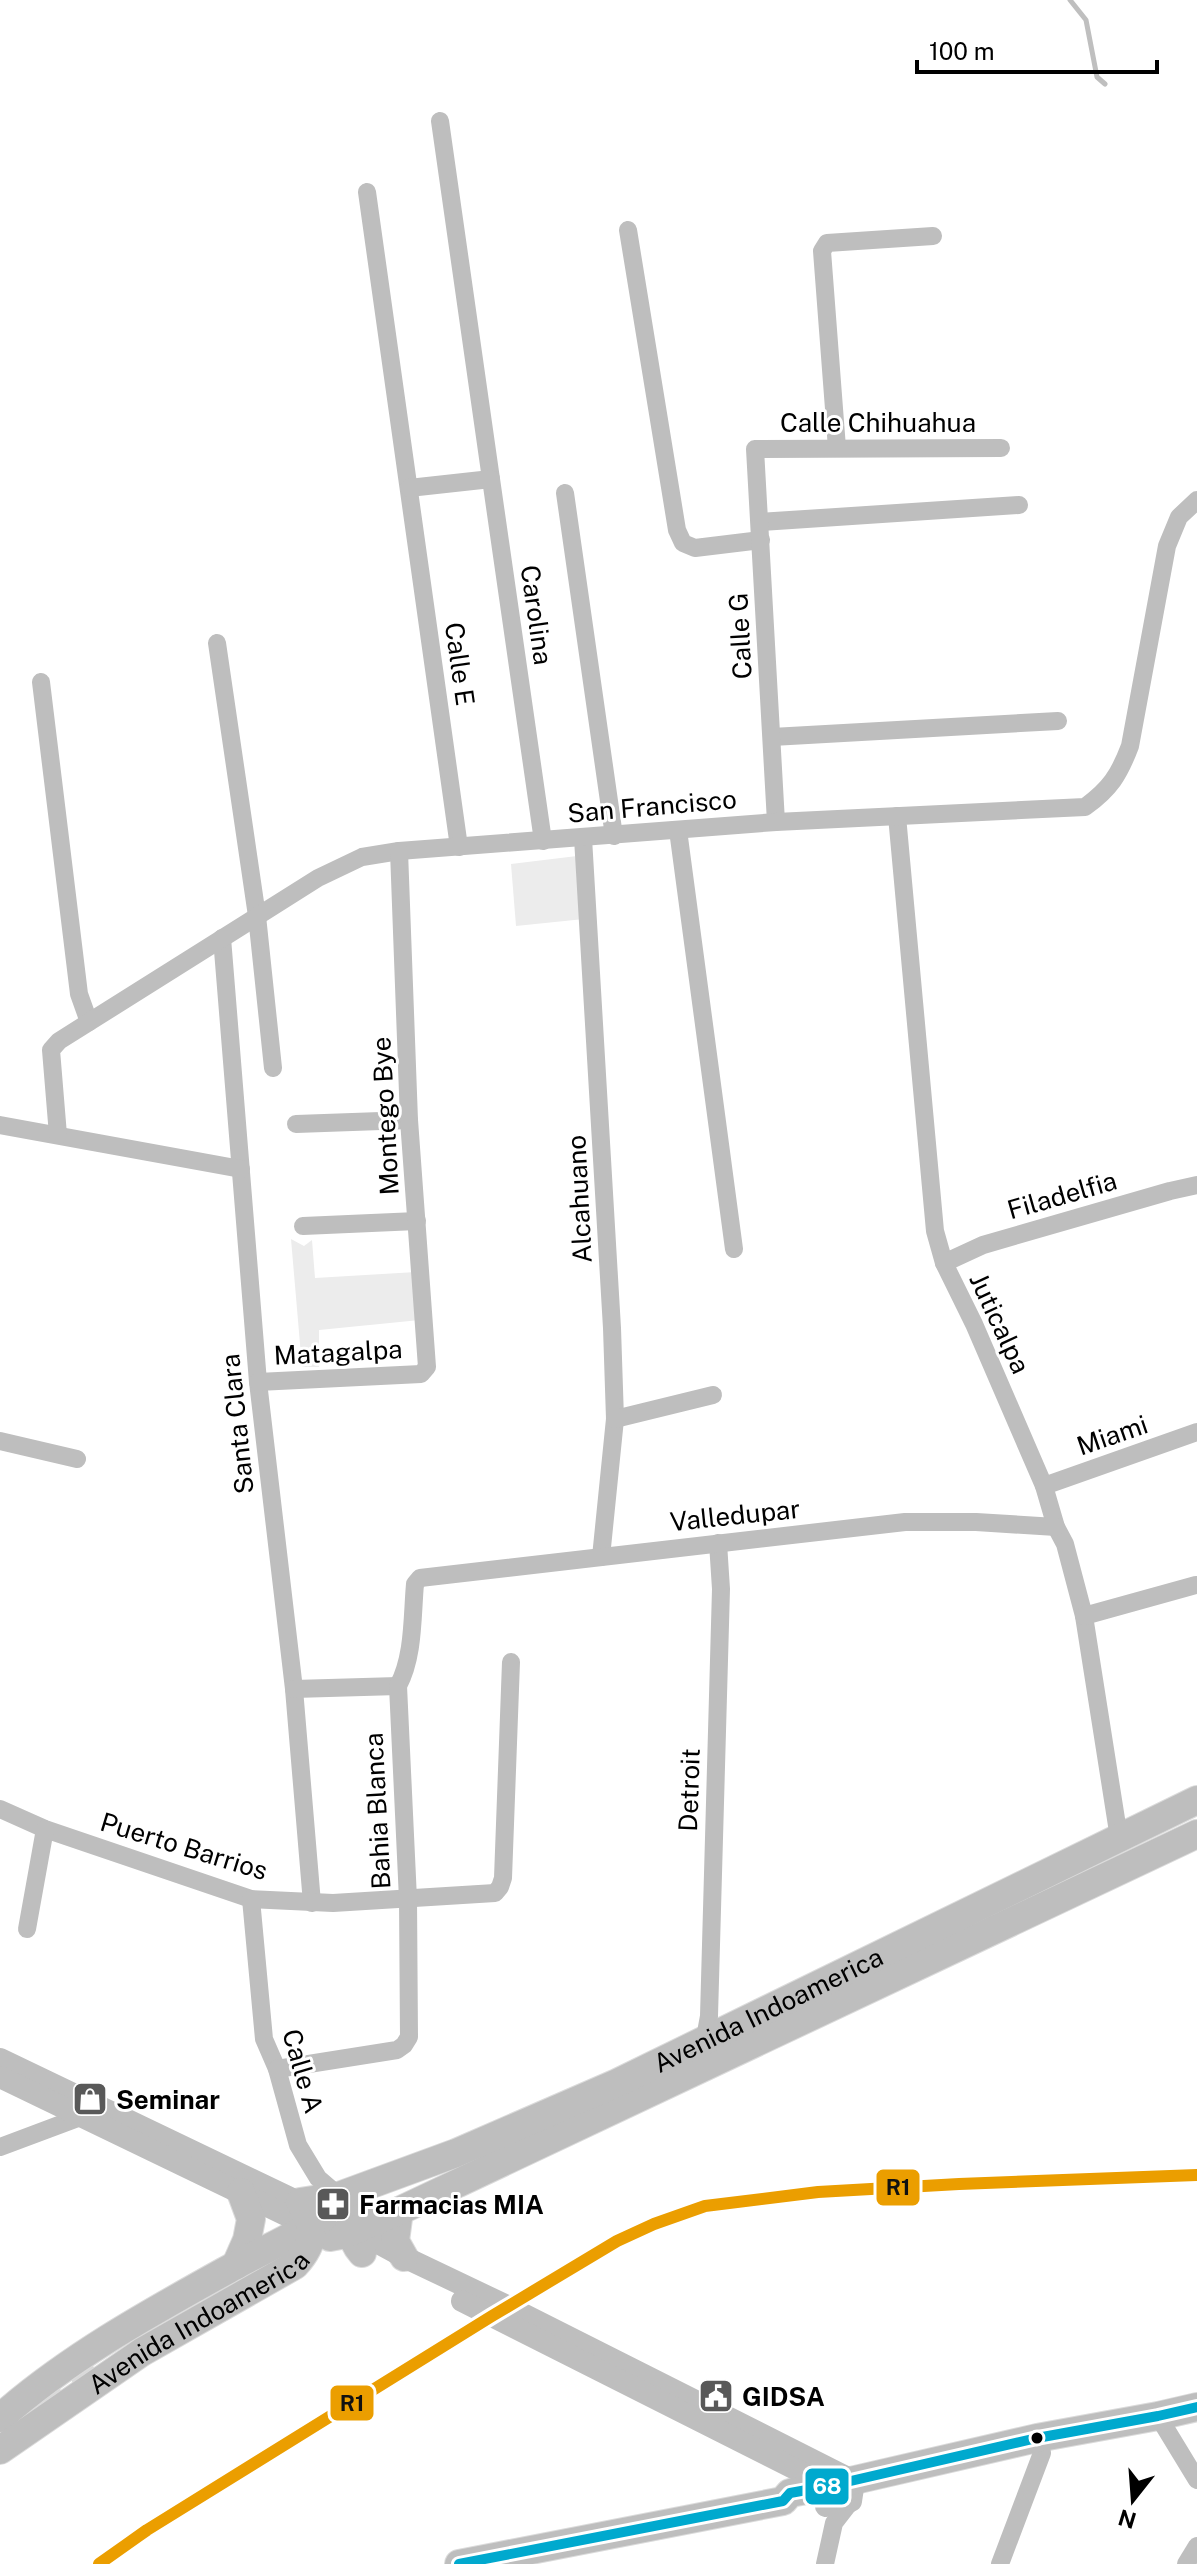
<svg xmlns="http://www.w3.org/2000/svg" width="1197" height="2564" viewBox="0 0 1197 2564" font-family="'Public Sans',sans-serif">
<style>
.green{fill:#ececec}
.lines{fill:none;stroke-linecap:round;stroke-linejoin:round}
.stream{stroke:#bfbfbf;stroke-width:5}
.primary-tunnel{stroke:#d9d9d9;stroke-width:28;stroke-dasharray:28 14;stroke-linecap:butt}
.primary-casing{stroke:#dbdbdb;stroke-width:30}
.minor{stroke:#bebebe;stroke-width:18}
.tertiary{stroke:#bebebe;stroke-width:22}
.primary{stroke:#bebebe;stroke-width:28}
.bus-1-casing{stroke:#fff;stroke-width:16}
.bus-1{stroke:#00a9ce;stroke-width:10}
.rail-1-casing{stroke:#fff;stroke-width:18}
.rail-1{stroke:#eb9e00;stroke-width:12}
.bus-dot{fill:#000;stroke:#fff;stroke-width:3}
.labels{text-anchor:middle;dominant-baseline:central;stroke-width:6;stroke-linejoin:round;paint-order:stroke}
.street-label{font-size:26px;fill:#000;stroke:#fff}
.poi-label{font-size:26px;font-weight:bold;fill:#000;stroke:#fff;text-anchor:start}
.line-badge{stroke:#fff;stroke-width:3}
.badge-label{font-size:22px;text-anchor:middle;font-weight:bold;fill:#fff}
.pale-badge-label{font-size:22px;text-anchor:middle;font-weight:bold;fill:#111}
</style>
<rect width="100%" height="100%" fill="#fff"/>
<g class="green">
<polygon points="577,856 584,919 516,926 511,864"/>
<polygon points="291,1239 304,1246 312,1240 315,1278 416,1272 420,1320 319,1330 319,1367 302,1367"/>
</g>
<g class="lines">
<polyline class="stream" points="1070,0 1086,20 1097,77 1105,84"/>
<g class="primary-tunnel">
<polyline points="209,2299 294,2248"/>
<polyline points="2,2428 95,2369"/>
</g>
<g class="primary-casing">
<g id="primary">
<polyline points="399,2211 395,2241 404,2257"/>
<path d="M360,2214C352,2231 349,2238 362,2253"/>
<polyline points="330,2237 346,2234 399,2211 1197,1834"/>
<polyline points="236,2265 247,2240 251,2219 241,2192"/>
<path d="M0,2418C70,2356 155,2310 236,2265C265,2249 295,2236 323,2218"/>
<path id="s1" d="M0,2450L142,2352L295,2265C315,2243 316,2228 300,2202L339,2196L456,2153L617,2083L1197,1800"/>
<polyline points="459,2564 783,2501 790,2493 829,2486 1037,2438 1158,2416 1197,2407"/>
</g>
</g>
<g class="minor">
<polyline points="440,121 491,479"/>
<polyline points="367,192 459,847"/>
<polyline points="628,230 677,530 683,543 695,548 761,540"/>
<polyline points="837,448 822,251 827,243 933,236"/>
<polyline points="409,488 491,479 543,841"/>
<polyline points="565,493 614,836"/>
<polyline points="760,522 1019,505"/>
<polyline points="217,643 257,916 273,1068"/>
<polyline points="41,682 79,994 89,1022"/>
<polyline points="772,737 1058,721"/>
<polyline points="897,816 935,1231 944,1263 974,1324 1044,1486 1056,1527 1065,1544 1084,1616 1119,1838"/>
<polyline points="776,822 755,449 1001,448"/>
<polyline points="678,830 734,1249"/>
<polyline points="583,838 612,1328 615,1419 601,1557"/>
<polyline points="222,938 258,1382 294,1689 312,1903"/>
<polyline points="296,1124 409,1120"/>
<polyline points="0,1125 241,1169"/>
<path d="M58,1135L51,1050L59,1041L318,878L362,857L399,851L776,822L1085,807C1110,789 1119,775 1130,746L1167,546L1179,517L1197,500"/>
<polyline points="303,1226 417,1221"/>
<polyline points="944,1263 983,1245 1170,1191 1197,1185"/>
<polyline points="258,1382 421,1374 427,1367 409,1120 399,851"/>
<polyline points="615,1419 713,1395"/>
<polyline points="0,1441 77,1459"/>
<polyline points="1044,1486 1197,1432"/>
<polyline points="1084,1616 1196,1585"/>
<polyline points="294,1689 398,1686"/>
<polyline points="0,1809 45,1829 251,1899 333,1903 495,1893 500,1887 503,1878 511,1662"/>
<polyline points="251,1899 264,2039 277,2069 298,2145 318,2178 339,2196"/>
<polyline points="27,1929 45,1829"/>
<polyline points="705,2038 709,2016 721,1589 718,1543"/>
<path d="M277,2069L397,2050L404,2045L409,2037L408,1899L398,1686C414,1656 412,1617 415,1584L420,1578L905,1522H976L1056,1527"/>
<polyline points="0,2147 83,2116"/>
<polyline points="1158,2416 1197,2480"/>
<polyline points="825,2564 834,2523 851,2501"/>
<polyline points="1000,2564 1042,2453"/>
<polyline points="1186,2564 1197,2546"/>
</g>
<g class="tertiary">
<polyline points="0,2059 313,2209"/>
<polyline points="0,2077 319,2231"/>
<polyline points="347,2226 404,2257 509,2307 854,2481 851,2501"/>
<polyline points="462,2301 829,2486 826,2506"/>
</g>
<use href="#primary" class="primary"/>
<g class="bus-1-casing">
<polyline id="bus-1" points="459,2564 783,2501 790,2493 829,2486 1037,2438 1158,2416 1197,2407"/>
</g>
<use href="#bus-1" class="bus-1"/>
<g class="rail-1-casing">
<polyline id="rail-1" points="99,2564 147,2530 492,2316 617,2241 654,2224 705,2206 818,2192 959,2184 1197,2175"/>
</g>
<use href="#rail-1" class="rail-1"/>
</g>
<defs>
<g id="shop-square" transform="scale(1.8)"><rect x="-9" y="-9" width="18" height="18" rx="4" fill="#595959" stroke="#fff"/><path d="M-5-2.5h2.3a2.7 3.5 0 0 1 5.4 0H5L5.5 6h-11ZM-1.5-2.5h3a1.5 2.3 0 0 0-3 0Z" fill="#fff"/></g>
<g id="pharmacy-square" transform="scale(1.8)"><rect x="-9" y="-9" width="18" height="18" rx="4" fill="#595959" stroke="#fff"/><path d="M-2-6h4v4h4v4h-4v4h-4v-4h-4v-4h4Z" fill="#fff"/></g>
<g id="civic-square" transform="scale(1.8)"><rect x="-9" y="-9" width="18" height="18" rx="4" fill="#595959" stroke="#fff"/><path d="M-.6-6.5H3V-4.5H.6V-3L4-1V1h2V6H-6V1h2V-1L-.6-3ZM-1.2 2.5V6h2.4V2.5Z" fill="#fff"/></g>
</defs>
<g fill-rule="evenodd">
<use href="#shop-square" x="90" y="2099"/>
<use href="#pharmacy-square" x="333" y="2204"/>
<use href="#civic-square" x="716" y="2396"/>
</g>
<circle class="bus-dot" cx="1037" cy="2438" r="7"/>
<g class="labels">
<g class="street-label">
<text x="878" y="422">Calle Chihuahua</text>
<text transform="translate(537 615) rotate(82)">Carolina</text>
<text transform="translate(740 636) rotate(-93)">Calle G</text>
<text transform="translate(460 664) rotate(82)">Calle E</text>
<text transform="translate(652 806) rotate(-5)">San Francisco</text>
<text transform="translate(385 1116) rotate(-93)">Montego Bye</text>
<text transform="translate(1062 1195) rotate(-16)">Filadelfia</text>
<text transform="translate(579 1199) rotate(-93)">Alcahuano</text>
<text transform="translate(1000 1323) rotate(65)">Juticalpa</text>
<text transform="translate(338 1352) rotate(-3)">Matagalpa</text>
<text transform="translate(237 1424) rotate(-96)">Santa Clara</text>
<text transform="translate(1112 1435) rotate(-19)">Miami</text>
<text transform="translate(735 1515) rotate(-6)">Valledupar</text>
<text transform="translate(689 1790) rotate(-88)">Detroit</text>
<text transform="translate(377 1811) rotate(-93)">Bahia Blanca</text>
<text transform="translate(184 1846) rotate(17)">Puerto Barrios</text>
<text stroke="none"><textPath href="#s1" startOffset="926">Avenida Indoamerica</textPath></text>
<text transform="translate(303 2071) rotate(74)">Calle A</text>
<text stroke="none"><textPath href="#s1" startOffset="236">Avenida Indoamerica</textPath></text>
</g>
<g class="poi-label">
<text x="116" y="2099">Seminar</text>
<text x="359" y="2204">Farmacias MIA</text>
<text x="742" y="2396">GIDSA</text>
</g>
</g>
<g class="line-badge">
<rect x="875" y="2168" width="46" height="39" rx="8" fill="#eb9e00"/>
<rect x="329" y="2384" width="46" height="38" rx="8" fill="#eb9e00"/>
<rect x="804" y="2467" width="46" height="39" rx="8" fill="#00a9ce"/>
</g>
<g class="badge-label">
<text x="827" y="2494">68</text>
</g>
<g class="pale-badge-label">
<text x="898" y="2195">R1</text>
<text x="352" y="2411">R1</text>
</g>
<g transform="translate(1133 2500) rotate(197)" stroke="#ffffff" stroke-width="6" paint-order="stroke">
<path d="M0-6L14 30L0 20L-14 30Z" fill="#000000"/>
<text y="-12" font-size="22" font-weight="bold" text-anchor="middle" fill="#000000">N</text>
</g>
<path d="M917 60v12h240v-12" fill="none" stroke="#000000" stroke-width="4"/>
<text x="929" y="60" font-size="24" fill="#000000" stroke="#ffffff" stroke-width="6" paint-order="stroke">100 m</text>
</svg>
